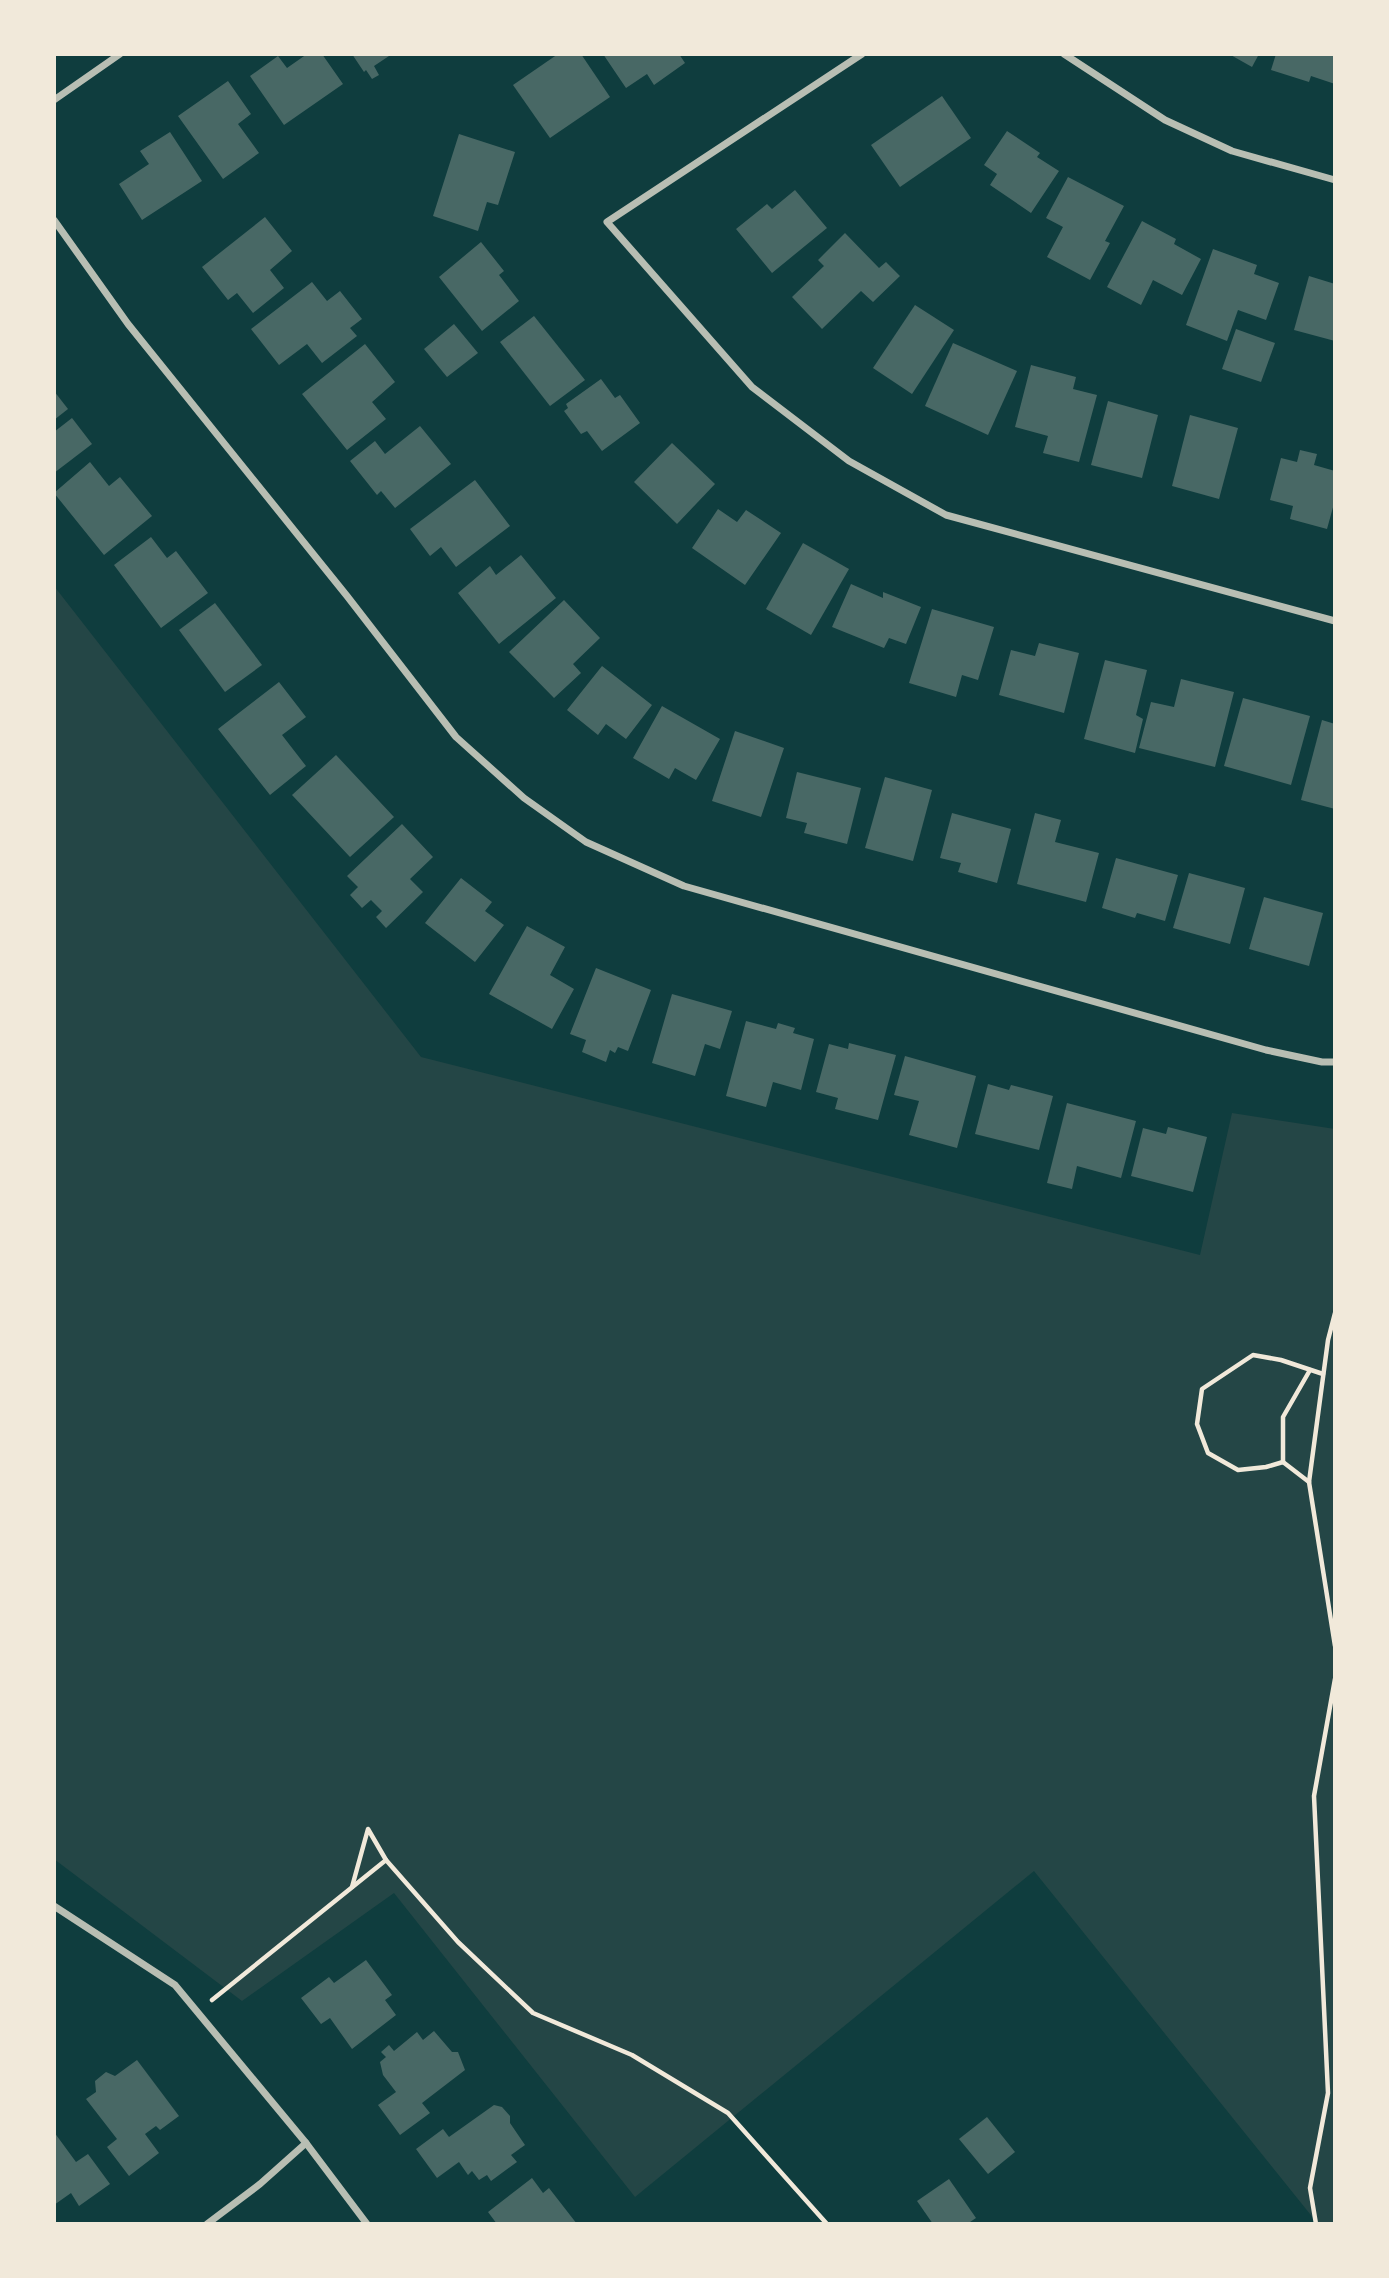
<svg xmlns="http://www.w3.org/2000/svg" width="1389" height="2278" viewBox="0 0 1389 2278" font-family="Roboto,sans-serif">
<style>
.green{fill:#244646}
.building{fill:#486865}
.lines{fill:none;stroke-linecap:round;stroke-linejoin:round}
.path{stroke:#f1e9da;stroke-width:4.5}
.minor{stroke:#b8beb3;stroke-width:7}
</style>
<rect width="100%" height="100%" fill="#0f3d3e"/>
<polygon class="green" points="54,586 421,1057 1200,1255 1232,1113 1335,1129 1335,2224 1318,2224 1034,1871 635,2197 394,1893 242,2001 54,1859"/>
<g class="building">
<polygon points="307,54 322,54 343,84 284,125 250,76 278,56 287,68"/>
<polygon points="352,54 392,54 374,66 379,75 372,79 366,70 364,72"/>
<polygon points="558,54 581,54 610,97 550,138 513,85"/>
<polygon points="603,54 679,54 685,63 654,85 647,74 626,88"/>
<polygon points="1229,54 1259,54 1252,67"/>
<polygon points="1276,54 1335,54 1335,84 1311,76 1309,82 1271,70"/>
<polygon points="228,81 251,114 238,124 259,153 223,179 178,116"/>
<polygon points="942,96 971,138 900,187 871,145"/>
<polygon points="1007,131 1040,153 1037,157 1059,171 1031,213 990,185 997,174 984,165"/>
<polygon points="170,132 202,181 142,220 119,184 149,164 140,151"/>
<polygon points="459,134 515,152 498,205 487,202 478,231 433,216"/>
<polygon points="1068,177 1124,206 1105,241 1110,243 1090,280 1047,257 1063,227 1046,218"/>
<polygon points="795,190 827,228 772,273 736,229 767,204 772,209"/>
<polygon points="265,217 292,251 270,270 284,288 253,313 237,293 228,300 202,267"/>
<polygon points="1142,221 1176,239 1174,244 1201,259 1182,295 1153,280 1141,305 1107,287"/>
<polygon points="845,233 879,268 886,262 900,276 873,302 861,291 822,329 792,297 824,266 818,260"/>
<polygon points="481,242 504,271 499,275 519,301 482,331 439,277"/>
<polygon points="1213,249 1257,265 1254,274 1279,283 1266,320 1238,310 1227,341 1186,325"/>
<polygon points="1309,276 1335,284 1335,341 1294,330"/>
<polygon points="312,282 327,301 340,291 362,319 350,328 357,336 322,363 307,344 279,365 251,329"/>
<polygon points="915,305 954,330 912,394 873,368"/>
<polygon points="534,316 585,380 550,406 500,342"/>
<polygon points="454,324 478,353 447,377 424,349"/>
<polygon points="1236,329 1275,343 1261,382 1222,369"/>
<polygon points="953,343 1017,371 988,435 925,406"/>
<polygon points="365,344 395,382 372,402 386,419 347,450 302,394"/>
<polygon points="1031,365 1076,377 1073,389 1097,395 1079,462 1043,453 1048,436 1015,427"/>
<polygon points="601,379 615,398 620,395 640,423 602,451 587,431 581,434 564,411 568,408 566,404"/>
<polygon points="54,391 68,409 54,420"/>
<polygon points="1108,401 1158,415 1142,478 1091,465"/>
<polygon points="1190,415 1238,428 1219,499 1172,486"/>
<polygon points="72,418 92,444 54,473 54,432"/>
<polygon points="420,426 451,464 395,508 381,491 377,495 350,461 375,441 385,454"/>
<polygon points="672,443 715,484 677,524 634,482"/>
<polygon points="1300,450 1317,454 1314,465 1335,471 1335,500 1327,529 1290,519 1293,506 1270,500 1281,458 1297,462"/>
<polygon points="90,462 109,486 120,477 152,516 104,555 54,493"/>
<polygon points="475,480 510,526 456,567 441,547 430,556 410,529"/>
<polygon points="718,509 737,522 746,510 781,533 745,585 692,548"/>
<polygon points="151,537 167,558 176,551 208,593 161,628 114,565"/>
<polygon points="803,543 849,569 811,635 766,609"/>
<polygon points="521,555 556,598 499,644 458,593 490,566 496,575"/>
<polygon points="851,584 883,598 883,592 921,607 906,644 889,638 884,648 832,627"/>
<polygon points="564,600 600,638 573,664 581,673 554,698 509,652"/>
<polygon points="215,603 262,665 225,692 179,630"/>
<polygon points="932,609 994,627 978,680 962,675 956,697 909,683"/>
<polygon points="1039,643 1079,653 1064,713 999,695 1011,650 1035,656"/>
<polygon points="1105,660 1147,670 1136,715 1143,719 1135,753 1084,739"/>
<polygon points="602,666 652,705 626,739 606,724 598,735 567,710"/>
<polygon points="1181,679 1234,692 1215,767 1139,748 1151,702 1174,707"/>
<polygon points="279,682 306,717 282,735 306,766 270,795 218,729"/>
<polygon points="1243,698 1310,716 1291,785 1224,766"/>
<polygon points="662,706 720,739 696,780 675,768 669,779 633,758"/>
<polygon points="1322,720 1335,724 1335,809 1301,800"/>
<polygon points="735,731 784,748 761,817 712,801"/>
<polygon points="336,755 394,817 350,857 292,795"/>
<polygon points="797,772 861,788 847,844 804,833 807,823 786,818"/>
<polygon points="885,777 932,790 913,861 865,848"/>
<polygon points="952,813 1011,829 997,883 958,872 961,863 940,858"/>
<polygon points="1035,813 1061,820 1055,842 1099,853 1086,902 1017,884"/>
<polygon points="402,824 433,857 410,879 423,892 386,928 376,917 382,911 371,900 362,908 350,895 358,887 347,876"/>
<polygon points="1116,858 1178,875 1165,921 1137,913 1135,918 1102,908"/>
<polygon points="1189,873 1245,888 1230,944 1173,928"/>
<polygon points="461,878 492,902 485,911 504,925 475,962 425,923"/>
<polygon points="1264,897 1323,913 1309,966 1249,949"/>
<polygon points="527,926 565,947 550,975 574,989 552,1029 489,994"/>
<polygon points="596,968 651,990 628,1051 618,1047 615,1053 610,1050 606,1062 582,1052 586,1040 570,1034"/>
<polygon points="672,994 732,1011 720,1049 705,1044 695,1076 652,1063"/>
<polygon points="746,1021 776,1029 778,1023 795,1028 793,1033 814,1039 801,1090 773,1082 766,1107 726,1096"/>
<polygon points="849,1043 896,1055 878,1120 835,1109 838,1098 816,1092 829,1044 848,1049"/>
<polygon points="905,1056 976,1076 957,1148 909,1135 919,1101 894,1095"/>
<polygon points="988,1084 1009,1090 1011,1085 1053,1096 1039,1150 975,1134"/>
<polygon points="1067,1103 1136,1121 1121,1178 1077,1166 1072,1189 1047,1183"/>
<polygon points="1168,1127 1207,1137 1193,1192 1131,1176 1143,1128 1166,1134"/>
<polygon points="366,1960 392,1995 385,2000 396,2015 352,2049 330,2018 321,2024 301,1998 329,1977 334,1983"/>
<polygon points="434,2031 452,2052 458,2052 465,2070 422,2103 430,2113 400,2135 378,2105 396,2092 383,2075 380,2062 386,2057 381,2052 389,2045 394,2051 417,2032 423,2040"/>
<polygon points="137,2060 179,2116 160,2130 156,2126 145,2134 159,2153 129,2176 107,2147 117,2139 86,2099 96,2092 95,2081 106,2072 115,2076"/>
<polygon points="494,2105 502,2107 510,2116 510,2123 525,2145 511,2155 517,2162 491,2181 487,2175 479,2180 472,2171 468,2175 459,2162 437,2178 416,2149 443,2129 449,2137"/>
<polygon points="987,2117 1015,2152 988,2174 959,2139"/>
<polygon points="54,2132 76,2162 88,2154 110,2184 79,2206 71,2193 54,2205"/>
<polygon points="532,2178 543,2193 549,2188 577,2224 497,2224 488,2212"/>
<polygon points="949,2179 976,2218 967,2224 933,2224 917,2201"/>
</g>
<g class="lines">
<g class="path">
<polyline points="1335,1313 1328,1340 1309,1482 1335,1646"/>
<polyline points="1283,1462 1283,1417 1310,1370"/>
<polyline points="1309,1482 1283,1462 1266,1467 1238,1470 1208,1453 1197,1424 1202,1389 1253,1355 1281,1360 1323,1374"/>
<polyline points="352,1887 368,1829 386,1860"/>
<polyline points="212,2000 386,1860 458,1942 533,2013 632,2055 728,2113 827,2224"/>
<polyline points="1316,2224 1310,2188 1328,2093 1314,1796 1335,1679"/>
</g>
<g class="minor">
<polyline points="862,54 607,222 752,387 849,461 946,515 1335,621"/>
<polyline points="1064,54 1165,120 1232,151 1335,180"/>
<polyline points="54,100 120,54"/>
<polyline points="54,220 128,324 347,596 456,737 524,798 586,842 684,886 1266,1050 1322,1062 1335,1062"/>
<polyline points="54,1906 175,1985 306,2143 367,2224"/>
<polyline points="207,2224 260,2184 306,2143"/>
</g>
</g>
<rect width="1389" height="2278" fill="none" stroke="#f1e9da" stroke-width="112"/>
</svg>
